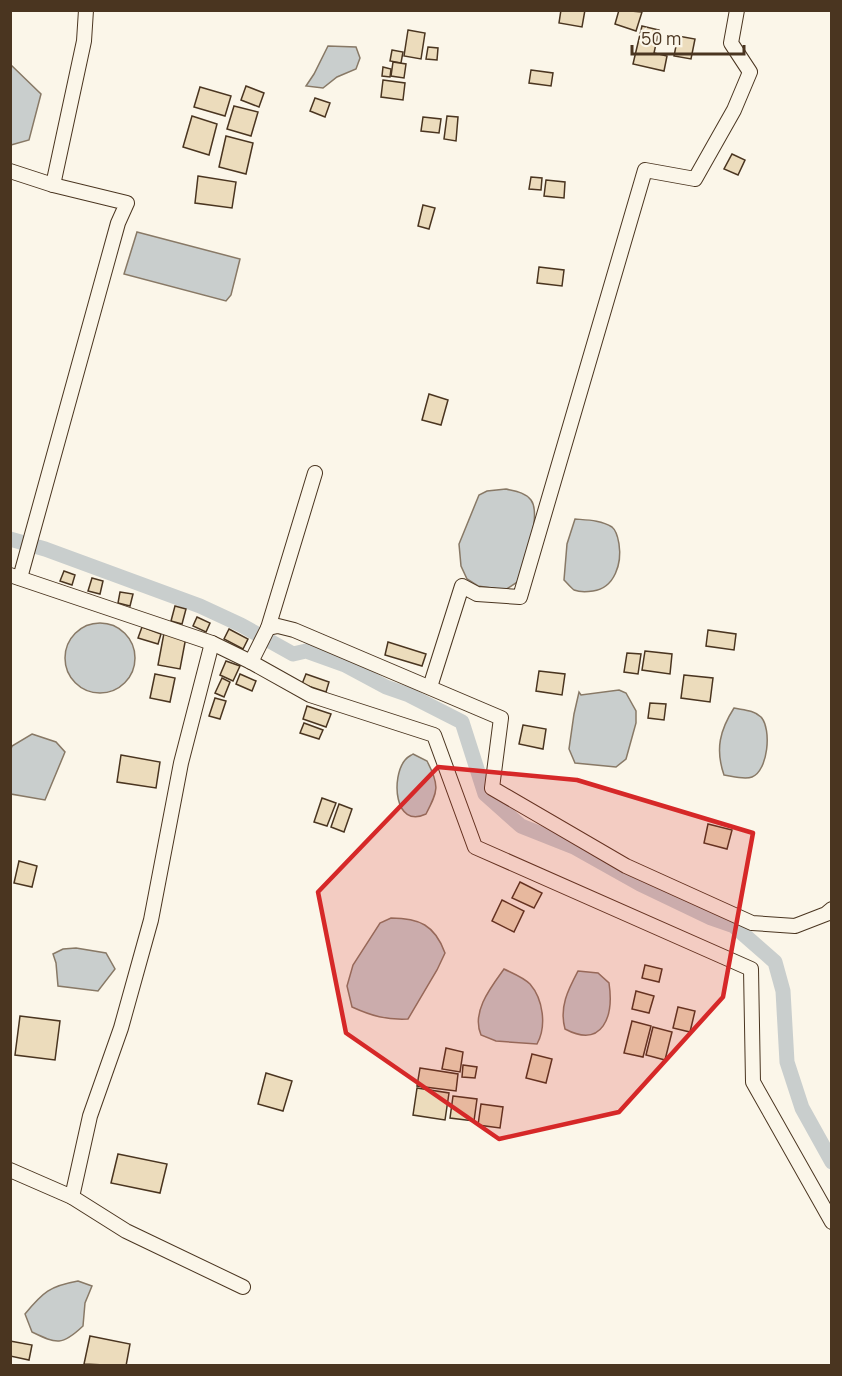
<svg xmlns="http://www.w3.org/2000/svg" width="842" height="1376" viewBox="0 0 842 1376" font-family="Manrope,sans-serif">
<style>
.water{fill:#c9cecd;stroke:#887966;stroke-width:1.5}
.lines{fill:none;stroke-linecap:round;stroke-linejoin:round}
.canal{stroke:#c9cecd;stroke-width:15}
.building{fill:#ecdcbc;stroke:#4a3520;stroke-width:1.5}
.minor-casing{stroke:#4a3520;stroke-width:16}
.minor{stroke:#fbf6e9;stroke-width:14}
.marked{fill:#d62828;fill-opacity:0.2;stroke:#d62828;stroke-width:4.5;stroke-linejoin:round}
</style>
<rect width="100%" height="100%" fill="#fbf6e9"/>
<g class="water">
<polygon points="328,46 356,47 360,58 356,69 337,77 323,88 306,86 314,74"/>
<polygon points="10,64 41,94 29,140 11,145"/>
<polygon points="137,232 240,259 231,295 226,301 124,274"/>
<path d="M506,489C514,491 525,492 531,500C542,515 524,564 519,581L505,590L478,586L467,579L461,566L459,544L479,495L487,491Z"/>
<path d="M575,519C587,520 601,520 612,527C617,531 618,538 619,544C622,563 615,588 593,591C587,592 579,592 574,590C571,588 567,583 564,580L567,544Z"/>
<circle cx="100" cy="658" r="35"/>
<polygon points="619,690 626,693 636,711 636,723 626,759 616,767 575,763 569,749 574,714 579,692 581,695"/>
<path d="M734,708C743,710 754,710 761,717C772,729 768,771 752,777C744,780 732,776 724,775C715,749 720,730 734,708Z"/>
<polygon points="32,734 56,742 65,752 45,800 11,794 10,752 12,746"/>
<path d="M413,754L427,761C440,786 438,791 426,814C394,829 391,777 405,760C407,757 410,756 413,754Z"/>
<path d="M391,918C419,918 435,925 445,953L437,970L408,1019C386,1020 372,1016 352,1007L347,986L353,965L380,923Z"/>
<polygon points="76,948 106,953 115,969 98,991 58,986 56,963 53,954 63,949"/>
<path d="M504,969C512,973 523,977 530,984C543,999 547,1026 537,1044L496,1041L481,1035C471,1012 491,987 504,969Z"/>
<path d="M578,971L598,973L609,983C614,1016 603,1049 565,1029C559,1007 568,990 578,971Z"/>
<path d="M78,1281L92,1286L85,1303L83,1326C62,1346 57,1344 32,1332L25,1314C43,1292 50,1286 78,1281Z"/>
</g>
<g class="lines">
<polyline class="canal" points="10,539 45,549 200,606 241,625 293,654 306,651 345,665 386,687 409,695 462,722 485,794 521,826 574,847 640,884 711,918 734,926 775,962 783,991 787,1062 802,1108 832,1162"/>
</g>
<g class="building">
<polygon points="561,10 585,10 582,27 559,23"/>
<polygon points="619,10 642,12 636,31 615,24"/>
<polygon points="642,26 659,30 654,53 667,56 664,71 633,64"/>
<polygon points="408,30 425,33 421,59 404,56"/>
<polygon points="678,36 695,39 691,59 674,56"/>
<polygon points="428,47 438,48 437,60 426,59"/>
<polygon points="392,50 403,52 401,63 390,61"/>
<polygon points="393,62 406,64 404,78 391,76"/>
<polygon points="383,67 391,69 390,77 382,76"/>
<polygon points="531,70 553,73 551,86 529,83"/>
<polygon points="383,80 405,83 403,100 381,97"/>
<polygon points="246,86 264,93 259,107 241,100"/>
<polygon points="200,87 231,96 225,116 194,107"/>
<polygon points="315,98 330,103 325,117 310,111"/>
<polygon points="234,106 258,112 251,136 227,129"/>
<polygon points="192,116 217,124 209,155 183,147"/>
<polygon points="447,116 458,117 456,141 444,139"/>
<polygon points="423,117 441,119 439,133 421,131"/>
<polygon points="226,136 253,143 246,174 219,167"/>
<polygon points="732,154 745,160 738,175 724,169"/>
<polygon points="198,176 236,182 232,208 195,203"/>
<polygon points="531,177 542,178 541,190 529,189"/>
<polygon points="546,180 565,182 564,198 544,196"/>
<polygon points="423,205 435,208 429,229 418,226"/>
<polygon points="539,267 564,270 562,286 537,283"/>
<polygon points="429,394 448,400 441,425 422,420"/>
<polygon points="64,571 75,575 72,585 60,581"/>
<polygon points="92,578 103,581 100,594 88,591"/>
<polygon points="120,592 133,594 130,606 118,603"/>
<polygon points="175,606 186,609 182,624 171,621"/>
<polygon points="197,617 210,623 206,632 193,626"/>
<polygon points="142,627 161,634 158,644 138,638"/>
<polygon points="229,629 248,639 243,649 224,639"/>
<polygon points="708,630 736,634 734,650 706,646"/>
<polygon points="164,633 186,637 180,669 158,665"/>
<polygon points="388,642 426,654 422,666 385,655"/>
<polygon points="645,651 672,654 670,674 642,670"/>
<polygon points="627,653 641,654 638,674 624,672"/>
<polygon points="226,661 240,666 233,681 220,675"/>
<polygon points="539,671 565,674 562,695 536,691"/>
<polygon points="155,674 175,678 170,702 150,698"/>
<polygon points="240,674 256,681 252,691 236,684"/>
<polygon points="306,674 329,682 326,692 302,684"/>
<polygon points="684,675 713,678 710,702 681,698"/>
<polygon points="222,678 230,682 224,697 215,693"/>
<polygon points="215,698 226,701 220,719 209,716"/>
<polygon points="650,703 666,704 664,720 648,718"/>
<polygon points="307,706 331,714 326,727 303,719"/>
<polygon points="304,723 323,730 319,739 300,733"/>
<polygon points="523,725 546,729 543,749 519,744"/>
<polygon points="121,755 160,762 156,788 117,782"/>
<polygon points="322,798 336,803 327,826 314,822"/>
<polygon points="339,804 352,809 344,832 331,827"/>
<polygon points="708,824 732,830 727,849 704,843"/>
<polygon points="19,861 37,866 32,887 14,883"/>
<polygon points="520,882 542,893 534,908 512,898"/>
<polygon points="502,900 524,911 514,932 492,921"/>
<polygon points="645,965 662,969 659,982 642,978"/>
<polygon points="636,991 654,996 649,1013 632,1009"/>
<polygon points="678,1007 695,1011 690,1032 673,1028"/>
<polygon points="20,1016 60,1021 55,1060 15,1055"/>
<polygon points="632,1021 651,1026 643,1057 624,1053"/>
<polygon points="653,1027 672,1032 665,1060 646,1055"/>
<polygon points="446,1048 463,1052 460,1072 442,1069"/>
<polygon points="532,1054 552,1059 546,1083 526,1078"/>
<polygon points="463,1065 477,1067 475,1078 462,1077"/>
<polygon points="420,1068 458,1074 456,1091 417,1086"/>
<polygon points="266,1073 292,1081 283,1111 258,1104"/>
<polygon points="417,1088 449,1093 445,1120 413,1115"/>
<polygon points="453,1096 477,1099 474,1121 450,1118"/>
<polygon points="481,1104 503,1107 500,1128 478,1125"/>
<polygon points="118,1154 167,1164 160,1193 111,1183"/>
<polygon points="90,1336 130,1344 126,1366 84,1364"/>
<polygon points="10,1341 32,1345 29,1360 10,1356"/>
</g>
<g class="lines">
<g class="minor-casing">
<g id="minor">
<polyline points="10,171 53,185 127,203 118,223 20,578"/>
<polyline points="53,185 84,41 86,10"/>
<polyline points="10,575 212,643 251,662 310,695 434,735 475,847 751,969 753,1082 832,1222"/>
<polyline points="268,628 278,626 294,630 501,718 492,788 626,866 752,923 795,926 826,914 832,909"/>
<polyline points="251,662 268,628 315,473"/>
<polyline points="430,687 462,586 477,594 520,597 645,170 695,179 734,110 750,72 731,43 737,10"/>
<polyline points="10,1170 72,1197 90,1116 121,1028 151,920 181,763 212,643"/>
<polyline points="72,1197 126,1231 243,1287"/>
</g>
</g>
<use href="#minor" class="minor"/>
</g>
<path class="marked" d="M438,767L577,780L753,833L723,997L619,1112L499,1139L346,1033L318,892Z"/>
<rect width="842" height="1376" fill="none" stroke="#4a3520" stroke-width="24"/>
<path d="M632 45v9h112v-9" fill="none" stroke="#4a3520" stroke-width="3"/>
<text x="641" y="45" font-size="18" fill="#4a3520" stroke="#fbf6e9" stroke-width="4.5" paint-order="stroke">50 m</text>
</svg>
